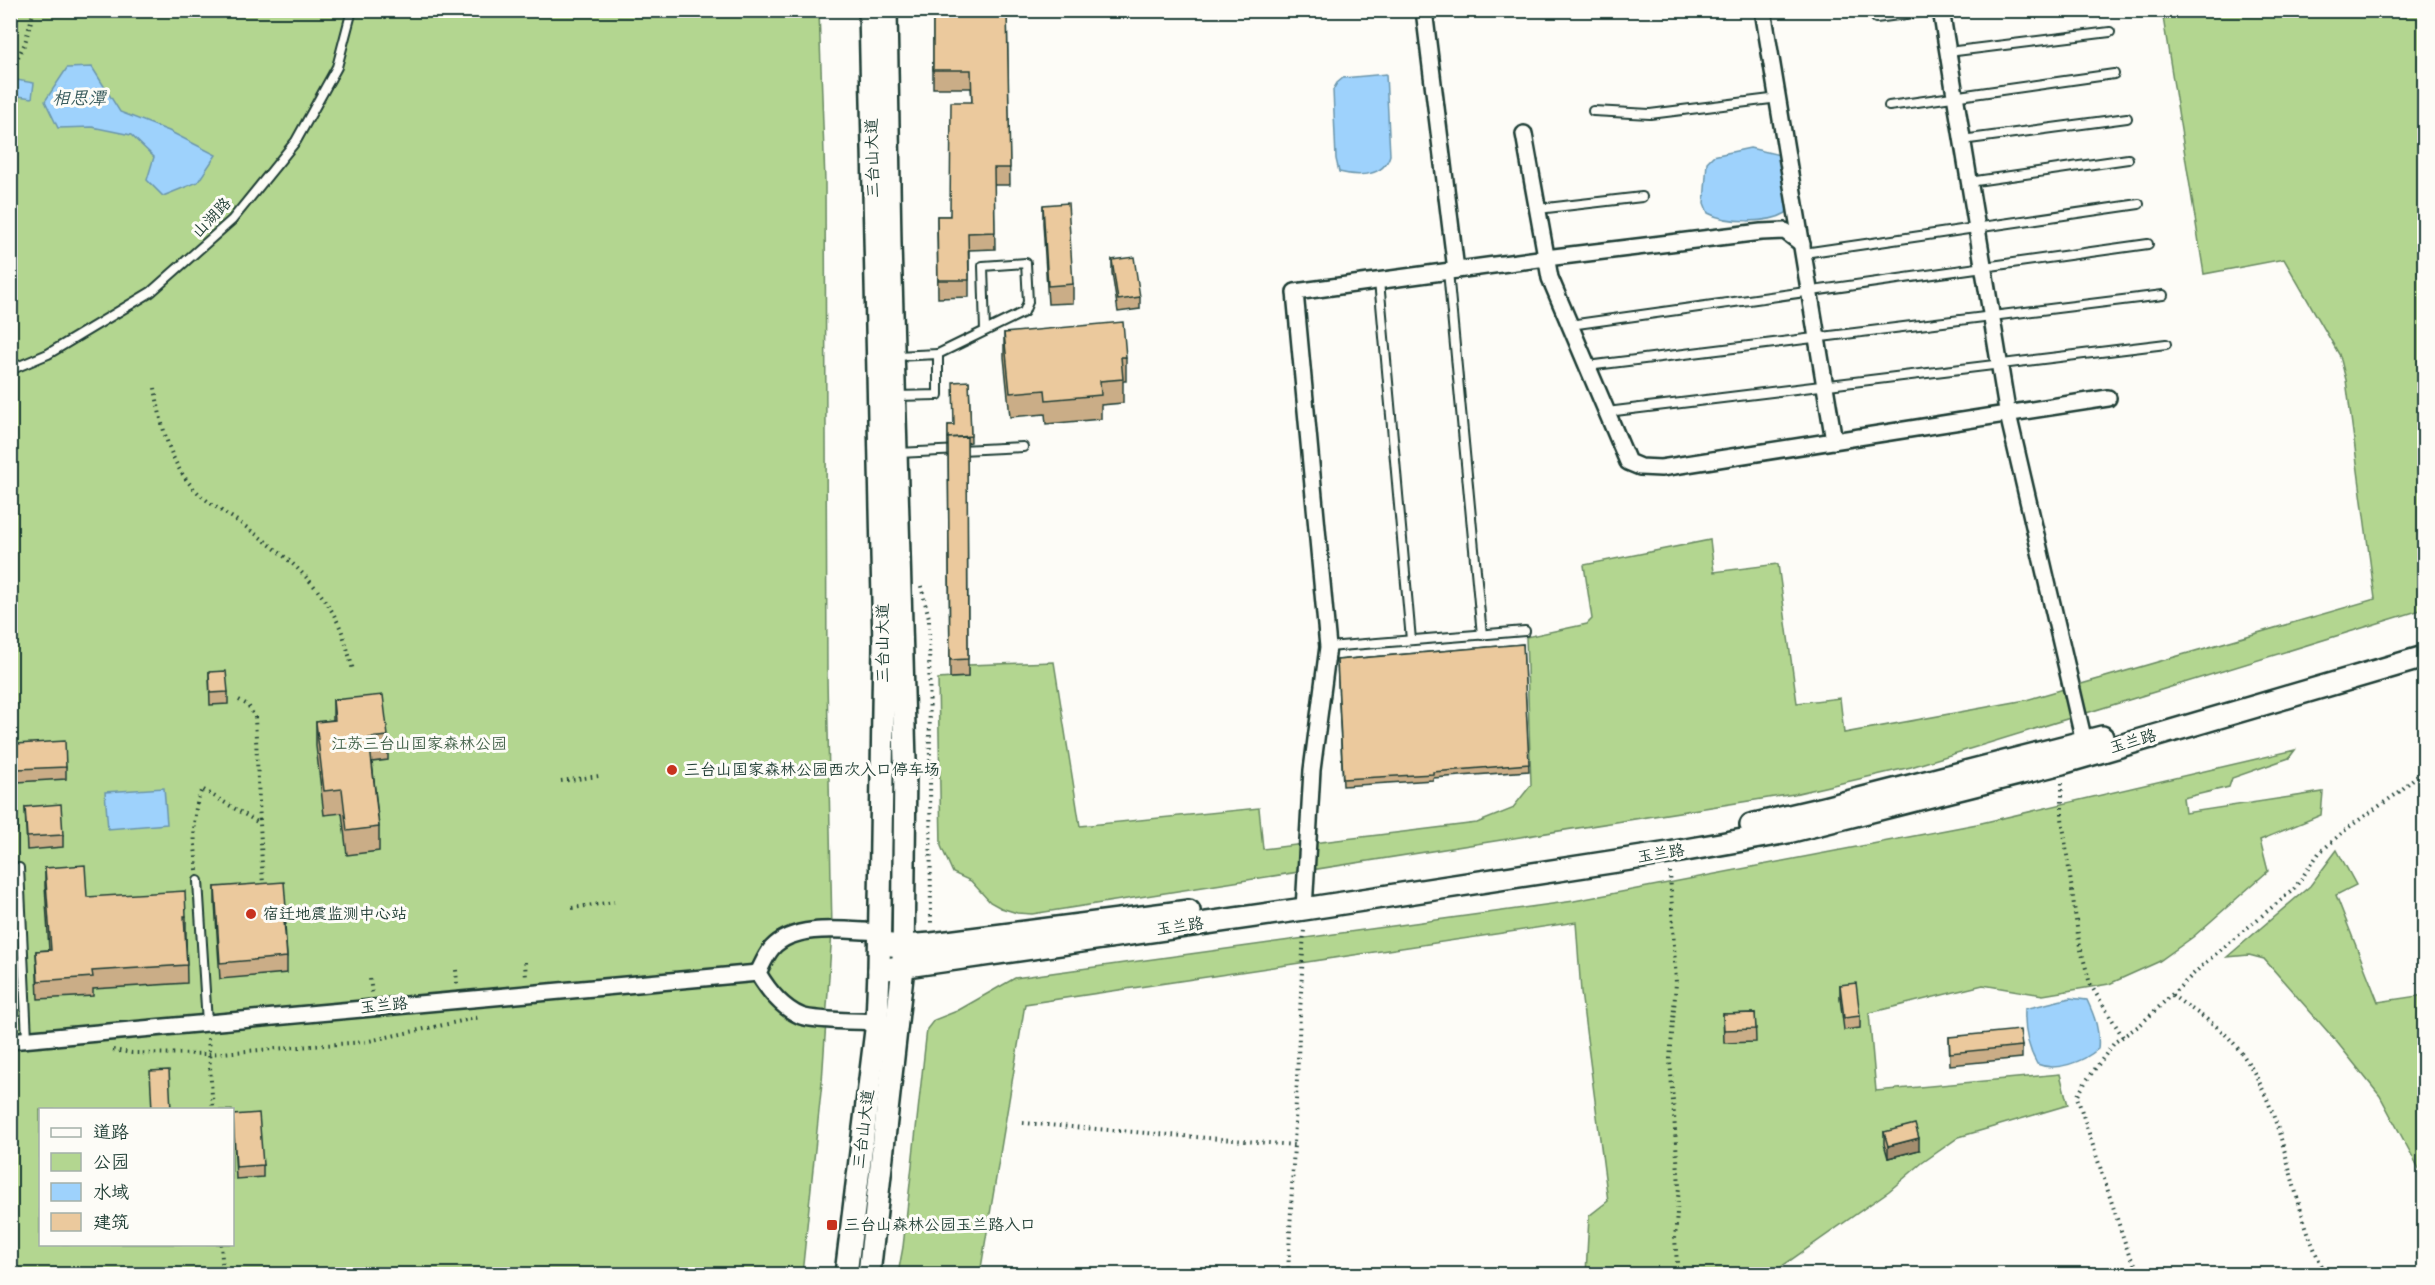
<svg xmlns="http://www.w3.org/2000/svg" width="2435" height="1285" viewBox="0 0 2435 1285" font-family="Kalam,'LXGW WenKai TC',sans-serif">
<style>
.green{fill:#b3d690;stroke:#698a62;stroke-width:1.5;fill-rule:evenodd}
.water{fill:#9ed2fc;stroke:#6b96ac;stroke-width:1.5}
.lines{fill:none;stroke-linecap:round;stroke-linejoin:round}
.lane-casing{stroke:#1f3d34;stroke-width:12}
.street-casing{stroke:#1f3d34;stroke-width:20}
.secondary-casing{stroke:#1f3d34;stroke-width:26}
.path{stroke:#1f3d34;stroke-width:4;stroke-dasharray:1.5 4.5;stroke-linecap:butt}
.lane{stroke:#fdfcf7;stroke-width:8}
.street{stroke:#fdfcf7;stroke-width:15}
.secondary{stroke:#fdfcf7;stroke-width:21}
.wall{fill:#caad87;stroke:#1f3d34;stroke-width:1.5}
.shaded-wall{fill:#a48d6e;stroke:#1f3d34;stroke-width:1.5}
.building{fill:#ebc99d;stroke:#1f3d34;stroke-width:1.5}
.poi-dot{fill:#c8321e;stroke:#fdfcf7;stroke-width:2}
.labels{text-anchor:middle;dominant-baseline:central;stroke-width:6;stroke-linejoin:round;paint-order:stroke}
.street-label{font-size:16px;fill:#1f3d34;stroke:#fdfcf7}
.park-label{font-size:16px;fill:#44634b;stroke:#fdfcf7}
.poi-label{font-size:16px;fill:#1f3d34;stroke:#fdfcf7;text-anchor:start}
.water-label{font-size:18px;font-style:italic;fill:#385b5c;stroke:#fdfcf7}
</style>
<rect width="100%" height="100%" fill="#fdfcf7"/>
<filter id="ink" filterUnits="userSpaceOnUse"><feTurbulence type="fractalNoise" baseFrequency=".0167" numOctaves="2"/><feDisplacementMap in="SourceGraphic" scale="12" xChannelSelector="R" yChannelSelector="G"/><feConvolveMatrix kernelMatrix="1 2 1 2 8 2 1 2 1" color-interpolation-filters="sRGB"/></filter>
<g filter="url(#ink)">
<g class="green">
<path d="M10,11H819L825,182L827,679L832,931L822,1082L802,1274H11ZM40,1110H232V1244H40Z"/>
<polygon points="2162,11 2424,11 2424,609 1911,767 1794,794 1032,914 1017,913 1001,908 990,902 971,881 953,873 941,846 938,679 968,677 968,665 1054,662 1080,826 1259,808 1263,849 1477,823 1512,809 1531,785 1526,637 1587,624 1592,619 1584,565 1710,540 1714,572 1778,564 1797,703 1840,698 1844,733 2026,700 2375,599 2346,380 2340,356 2284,259 2204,274"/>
<polygon points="2295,750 2289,758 2232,778 2229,787 2183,798 2185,813 2323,792 2321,815 2260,840 2268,871 2193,937 2158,962 2109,984 2043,995 1983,985 1869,1013 1876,1091 2060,1074 2068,1105 1959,1137 1922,1163 1889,1191 1771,1274 1586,1274 1589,1216 1608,1201 1581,992 1576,922 1025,1004 980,1274 898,1274 903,1247 927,1029 934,1020 957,1011 1015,978 1574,901 1977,824"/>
<polygon points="2337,850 2356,885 2336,895 2378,1002 2424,995 2424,1178 2380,1096 2336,1041 2264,959 2249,955 2227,957 2310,886"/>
</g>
<g class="water">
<polygon points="92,67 120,112 169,131 216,155 198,182 163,196 147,180 154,157 131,135 92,127 58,128 45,101 67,68"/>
<path d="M1386,74L1390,155C1384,177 1358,177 1339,172L1336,159L1333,90L1337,83L1343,78Z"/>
<polygon points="11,79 34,83 32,98 11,95"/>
<path d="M1750,148L1780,155L1788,204L1786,213C1768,224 1726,223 1708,213L1704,203L1707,162L1713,156Z"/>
<polygon points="164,788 167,824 108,829 105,792"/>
<path d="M2070,998L2087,1000C2095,1017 2100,1031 2098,1049C2083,1062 2056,1072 2037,1064C2027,1046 2024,1029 2025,1009Z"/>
</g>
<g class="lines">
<g class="lane-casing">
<g id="lane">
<polyline points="1876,18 1936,10"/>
<polyline points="1948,52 2110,32"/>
<polyline points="1889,106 2114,74"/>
<polyline points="1593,111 1650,114 1779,98"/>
<polyline points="1962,140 2127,118"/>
<polyline points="1969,182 2128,159"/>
<polyline points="1538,209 1642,197"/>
<polyline points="1804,253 2139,204"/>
<polyline points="1448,271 1482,635"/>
<polyline points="1379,281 1411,640"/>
<polyline points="1570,325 2148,244"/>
<polyline points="938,354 1024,312 1028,302 1026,263 983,266 985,331"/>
<polyline points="1587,366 2163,295"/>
<polyline points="10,370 48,354 151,292 232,220 296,141 337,67 352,10"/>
<polyline points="896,396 938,395 938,354 896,356"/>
<polyline points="1607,412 2166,344"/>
<polyline points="898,453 1023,447"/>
<polyline points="1328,647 1525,631"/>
<polyline points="10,869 19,868 27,1039"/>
<polyline points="198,881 207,1023"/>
</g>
</g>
<g class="street-casing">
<g id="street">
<polyline points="1424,10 1456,270"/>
<polyline points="1763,10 1834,441"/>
<polyline points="1941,10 2007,410 2086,750"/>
<polyline points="1524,134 1550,278 1628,462 1640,467 1661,468 2108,398"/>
<polyline points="1304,909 1312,770 1328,647 1295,292 1546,258 1761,232 1785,231 1802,244"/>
<path d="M877,1022C860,1021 813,1021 801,1016C782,1008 768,990 758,973C762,965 766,955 772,948C795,922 849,931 880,932"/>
<polyline points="10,1041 758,973"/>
</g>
</g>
<g class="secondary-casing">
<g id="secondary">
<polyline points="1751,825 1824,808 2102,737"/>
<polyline points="880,944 903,946 932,944 1189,911"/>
<polyline points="879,970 1304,909 1669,853 1788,832 2062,763 2424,657"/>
<polyline points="846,1274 877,1022 879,970 884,645 870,10"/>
<polyline points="869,1274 903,967 905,762 890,244 886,10"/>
</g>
</g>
<g class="path">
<polyline points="10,73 25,43 34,10"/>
<polyline points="10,121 17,143"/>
<polyline points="2422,153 2424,151"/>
<path d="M155,388C160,419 168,458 189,483C207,505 228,513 250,530C288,557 327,590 343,635C347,647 350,659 353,670"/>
<polyline points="921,586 929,618 931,926"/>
<polyline points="239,700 248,705 255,717 263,886"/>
<polyline points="561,781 599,776"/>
<polyline points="2062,783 2062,818 2079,942 2090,984 2123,1037"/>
<path d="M197,870C195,841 190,816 202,789L259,823"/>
<polyline points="1670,872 1676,983 1670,1059 1679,1186 1675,1239 1678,1274"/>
<polyline points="572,908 614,902"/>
<polyline points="525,962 526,979"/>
<polyline points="456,970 457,984"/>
<polyline points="370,979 372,993"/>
<path d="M2172,995C2190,1009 2214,1022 2230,1039C2289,1104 2286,1200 2326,1274"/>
<polyline points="208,1038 213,1110"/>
<polyline points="113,1050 132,1053 208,1054 364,1042 480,1017"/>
<polyline points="1023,1123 1294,1145"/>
<polyline points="221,1244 223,1274"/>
<polyline points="1288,1274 1304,928"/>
<polyline points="2142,1274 2129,1255 2077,1097 2086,1081 2115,1042 2140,1025 2205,963 2294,889 2319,853 2349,827 2398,793 2424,769"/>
</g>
<use href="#lane" class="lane"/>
<use href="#street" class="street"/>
<use href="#secondary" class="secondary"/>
</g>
<g class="wall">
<polygon points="933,10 1007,10 1010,185 994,185 995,249 969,250 969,297 938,298 937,216 950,216 972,102 971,88 933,88"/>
<polygon points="1043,205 1073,284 1073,303 1048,304 1043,223"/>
<polygon points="1112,260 1140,297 1140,309 1118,312 1112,273"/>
<polygon points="1004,333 1126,357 1126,381 1123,381 1123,403 1101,405 1101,419 1046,424 1045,414 1010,417 1004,357"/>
<polygon points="969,381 971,442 967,443 968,677 950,678 948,425 954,425"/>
<polygon points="1523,644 1529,771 1433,778 1433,780 1343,786 1337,660"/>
<polygon points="209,672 228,692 228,704 210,705"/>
<polygon points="333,700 388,736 388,760 372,762 379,827 379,851 347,855 342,813 324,815 316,746 316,722 333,720"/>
<polygon points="16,744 66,767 66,779 17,782"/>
<polygon points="10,782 17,810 17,831 10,832"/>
<polygon points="25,807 63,835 63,847 27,850"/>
<polygon points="45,868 87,897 186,916 186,934 187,983 93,989 93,996 38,999 36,951 49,950 45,886"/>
<polygon points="215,887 286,908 286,924 285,924 287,957 287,973 220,979 215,903"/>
<polygon points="1840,985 1860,1016 1860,1028 1844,1030 1840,998"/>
<polygon points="1755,1013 1756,1042 1724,1043 1723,1014"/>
<polygon points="1949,1037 2022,1046 2022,1058 1950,1065"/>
<polygon points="233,1115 263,1165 263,1177 236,1179"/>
<polygon points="1884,1132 1919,1150 1888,1158 1884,1144"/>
</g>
<polygon class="shaded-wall" points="1919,1138 1919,1150 1888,1158 1888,1146"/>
<g class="building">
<polygon points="933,10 1007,10 1010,168 994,168 995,232 968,233 969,280 938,280 937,216 950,216 951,102 972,102 971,70 933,70"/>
<polygon points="1068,203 1073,284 1048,286 1043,205"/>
<polygon points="1134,257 1140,297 1118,300 1112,260"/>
<polygon points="1123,322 1126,357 1121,357 1123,379 1100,381 1101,395 1046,400 1045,390 1010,393 1004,333"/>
<polygon points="969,381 971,436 948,438 948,425 954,425 953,382"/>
<polygon points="967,437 968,659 950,660 948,438"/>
<polygon points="1523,644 1529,764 1433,772 1433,774 1343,779 1337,660"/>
<polygon points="226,671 228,692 210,693 209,672"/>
<polygon points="383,695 388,736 369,738 379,827 347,831 342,789 324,791 316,722 335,720 333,700"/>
<polygon points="65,741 66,767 17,769 16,744"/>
<polygon points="10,782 15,782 17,810 10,810"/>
<polygon points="61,804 63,835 27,837 25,807"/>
<polygon points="85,865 87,897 185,891 186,916 184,916 187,965 92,971 93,977 38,981 36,951 51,950 45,868"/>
<polygon points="284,882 286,908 283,908 287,957 220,963 215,887"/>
<polygon points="1856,983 1860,1016 1844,1018 1840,985"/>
<polygon points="1755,1013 1756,1029 1724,1030 1723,1014"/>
<polygon points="2020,1030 2022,1046 1950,1053 1949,1037"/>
<polygon points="169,1070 171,1110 152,1110 150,1071"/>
<polygon points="259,1113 263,1165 236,1167 233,1115"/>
<polygon points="1915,1124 1919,1138 1888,1146 1884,1132"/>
</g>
</g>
<g class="poi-dot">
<circle cx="672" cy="770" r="6"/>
<circle cx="251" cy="914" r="6"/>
<rect x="826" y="1219" width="12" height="12" rx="3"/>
</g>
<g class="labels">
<g class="street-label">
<text transform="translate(873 158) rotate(-91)">三台山大道</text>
<text transform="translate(212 218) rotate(-46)">山湖路</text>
<text transform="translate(883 643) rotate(-90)">三台山大道</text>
<text transform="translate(2133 742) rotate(-16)">玉兰路</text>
<text transform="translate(1661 854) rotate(-9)">玉兰路</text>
<text transform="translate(1180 927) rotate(-8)">玉兰路</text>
<text transform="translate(384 1006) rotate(-6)">玉兰路</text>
<text transform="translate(864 1129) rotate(-83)">三台山大道</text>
</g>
<g class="park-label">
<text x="419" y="744">江苏三台山国家森林公园</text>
</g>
<g class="poi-label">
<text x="684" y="770">三台山国家森林公园西次入口停车场</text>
<text x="263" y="914">宿迁地震监测中心站</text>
<text x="844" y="1225">三台山森林公园玉兰路入口</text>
</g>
<g class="water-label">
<text x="79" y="99">相思潭</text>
</g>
</g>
<rect width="2435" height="1285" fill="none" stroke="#fdfcf7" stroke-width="36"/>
<rect x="18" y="18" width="2399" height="1249" fill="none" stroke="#1f3d34" stroke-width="2" filter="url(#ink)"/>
<rect x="39" y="1108" width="195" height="138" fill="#fdfcf7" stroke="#a4b0a9" stroke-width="1.5"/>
<rect x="51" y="1128" width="30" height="9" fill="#fdfcf7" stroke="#a4b0a9" stroke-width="1.5"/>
<text x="93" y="1138" font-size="18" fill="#1f3d34">道路</text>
<rect x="51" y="1153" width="30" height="18" fill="#b3d690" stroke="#a4b0a9" stroke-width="1.5"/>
<text x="93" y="1168" font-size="18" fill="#1f3d34">公园</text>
<rect x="51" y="1183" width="30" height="18" fill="#9ed2fc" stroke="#a4b0a9" stroke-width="1.5"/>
<text x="93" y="1198" font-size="18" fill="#1f3d34">水域</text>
<rect x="51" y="1213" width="30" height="18" fill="#ebc99d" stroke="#a4b0a9" stroke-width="1.5"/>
<text x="93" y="1228" font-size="18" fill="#1f3d34">建筑</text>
</svg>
